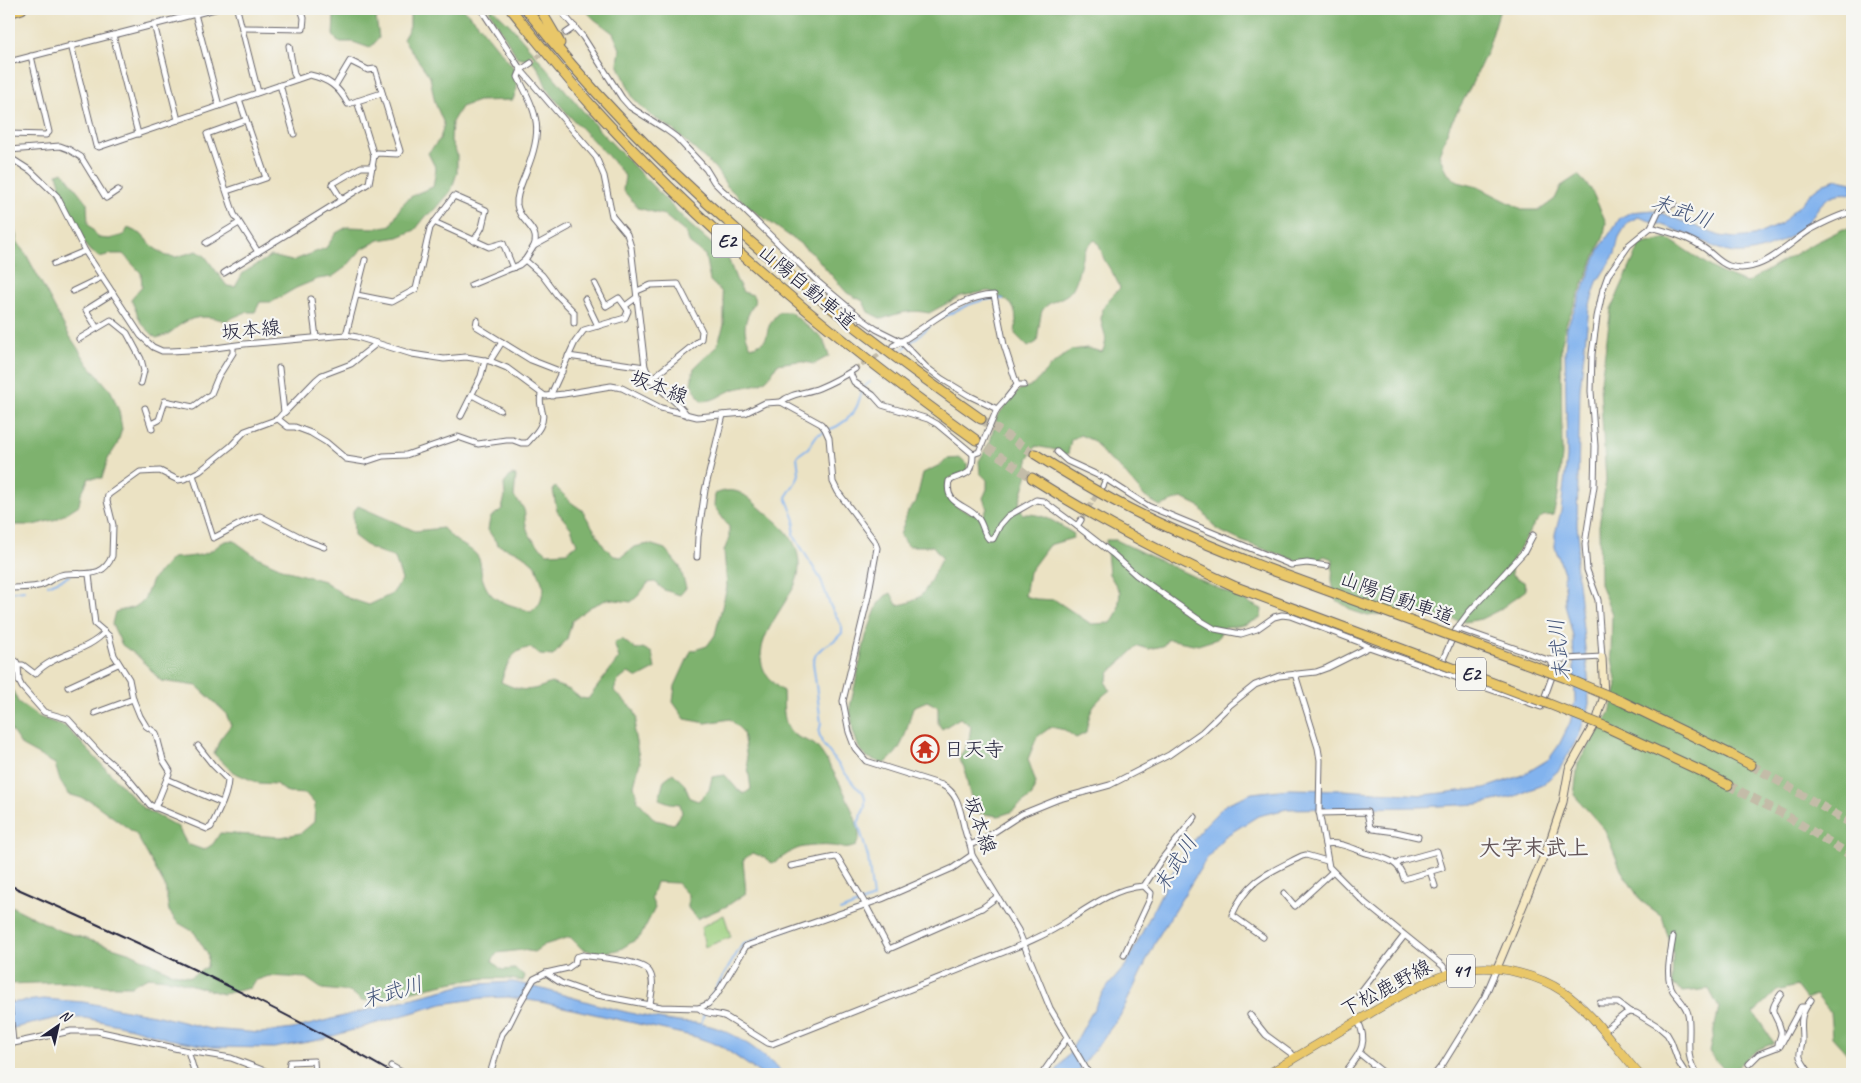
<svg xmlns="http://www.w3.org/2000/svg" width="1861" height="1083" viewBox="0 0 1861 1083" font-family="Caveat,'Klee One',sans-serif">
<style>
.green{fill:#9dd080;stroke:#60795e}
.forest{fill:#7eb26e;stroke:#506a54}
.water{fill:#82b3ee;stroke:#526a94}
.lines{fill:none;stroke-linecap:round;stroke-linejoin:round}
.stream{stroke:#82b3ee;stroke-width:2}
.street-tunnel{stroke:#c3bca8;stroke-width:5;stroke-dasharray:5 2.5;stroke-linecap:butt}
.highway-tunnel{stroke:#c3bca8;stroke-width:9;stroke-dasharray:9 4.5;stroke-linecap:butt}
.street-casing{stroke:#68656b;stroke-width:7}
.secondary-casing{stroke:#68656b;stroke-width:9}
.primary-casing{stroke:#68656b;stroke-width:9}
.highway-casing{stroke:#68656b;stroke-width:11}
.street{stroke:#fff;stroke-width:5}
.secondary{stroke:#f6e9c3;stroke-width:7}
.primary{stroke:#e9c769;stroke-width:8}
.highway{stroke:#e9c769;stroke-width:9}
.rail{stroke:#22223b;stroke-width:2}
.highway-bridge-casing{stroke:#68656b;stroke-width:11;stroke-linecap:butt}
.highway-bridge{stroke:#e9c769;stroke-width:9}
.labels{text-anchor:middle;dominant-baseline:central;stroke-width:4.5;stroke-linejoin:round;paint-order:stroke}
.shield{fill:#f6f6f2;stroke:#626272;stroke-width:1}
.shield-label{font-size:19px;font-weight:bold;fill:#22223b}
.street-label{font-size:20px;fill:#22223b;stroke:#f6f6f2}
.poi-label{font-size:20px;fill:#22223b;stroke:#f6f6f2;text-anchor:start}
.water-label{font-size:21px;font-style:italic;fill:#44557a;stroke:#f6f6f2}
.quarter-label{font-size:22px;font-weight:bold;fill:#65575a;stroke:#f6f6f2}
</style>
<rect width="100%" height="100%" fill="#f6f6f2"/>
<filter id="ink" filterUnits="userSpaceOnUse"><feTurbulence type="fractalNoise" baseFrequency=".02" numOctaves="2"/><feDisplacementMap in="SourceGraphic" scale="10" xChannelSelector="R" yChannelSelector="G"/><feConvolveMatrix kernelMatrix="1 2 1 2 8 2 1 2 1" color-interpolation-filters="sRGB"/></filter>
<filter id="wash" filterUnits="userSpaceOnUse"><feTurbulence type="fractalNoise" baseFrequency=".0096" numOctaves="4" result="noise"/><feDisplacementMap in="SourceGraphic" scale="20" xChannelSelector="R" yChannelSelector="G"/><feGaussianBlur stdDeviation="1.12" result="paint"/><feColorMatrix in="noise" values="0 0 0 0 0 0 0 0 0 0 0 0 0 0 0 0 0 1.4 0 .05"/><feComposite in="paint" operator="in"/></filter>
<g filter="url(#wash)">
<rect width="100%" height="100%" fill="#ebe2c3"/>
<polygon class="green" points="724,915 731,937 705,947 701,927"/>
<g class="forest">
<polygon points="345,9 394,9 376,18 379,38 370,48 353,42 338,42 333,35 334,16"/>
<path d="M405,9H463L475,20L513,67L517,88L513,100L478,101L461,107L452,122L451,141L457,154V173L451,191L435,210L427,215L415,230L398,237L379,240L362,249L346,267L332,277L318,279L296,288L272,302H260L255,312H246L225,321C211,316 196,315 183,323C170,331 173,334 156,338L141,323L131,299L142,286L141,273L123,254H111L99,257L87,248L73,215L58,193L60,184L57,174L63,172L87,203L88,224L99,238L109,239L124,235L128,228L141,234L153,247L166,256L176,257L197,251L205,256L227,286L235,287L243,273L271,256L292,261L326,248L336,233L347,227L377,228L391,225C404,199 406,197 433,187L436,169L428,153L440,139L444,124L435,103L430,77L403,39L410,27V12Z"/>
<path d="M490,9H493L510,25L600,131L690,225L728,258L736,279L743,292L753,295L755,301C746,319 740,327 751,347C773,340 763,337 771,322C773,319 776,315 779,312H790L823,339L829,356L814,364L799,361L777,364C766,387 756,384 735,389C721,393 718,401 701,401L691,383L694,368L717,346L724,325V302L721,291L710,281L705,255L690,244L686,233L664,215L638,208L623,190L625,176C602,146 571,122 549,91C542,81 542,67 529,59C526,58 520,58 517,57L490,12Z"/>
<path d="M584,9H1500L1488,49L1469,90L1450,125L1439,154L1446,172L1458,182L1478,187L1524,210H1540L1555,199L1561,186L1578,175L1591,189L1606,222L1604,235L1566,324L1561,347L1562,455L1558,496L1553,515L1543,516L1533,526L1512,561L1511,575L1524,582L1526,590L1499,610L1481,619L1465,622L1408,610L1368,616L1353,611L1335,599L1332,580L1333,559L1324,556L1317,561L1301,562L1241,541L1216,529L1199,506L1182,498L1160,506L1145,497L1121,469L1105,456L1094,441L1080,435L1071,440L1068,454C1061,455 1061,452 1055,450C1049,448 1043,448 1036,446L1028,459L1029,471L1019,503L1023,514C1045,513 1056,523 1074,534L1073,538L1049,545L1029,572L1025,596L1036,599L1055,600L1091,624L1111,623L1118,611L1120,592L1109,574L1106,540H1116L1262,609L1261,618L1244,625L1224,627L1217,639L1198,645L1168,639L1163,646L1149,649L1138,646L1110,672L1106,683L1110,690C1093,703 1089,712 1086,733L1076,738L1065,730L1051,727L1037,737L1028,759L1036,783L1032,796L1011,812L999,816L977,813L969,791L964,767L959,759L969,740L971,726L960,718L942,729L938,723V707L927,701L913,707C906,730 905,749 884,764L867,757L859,748L853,731L850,707L866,636L878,604L885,596L891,593L897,605C928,602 928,581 942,558L933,546H908L900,535L908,511L916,502L923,473L942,464L947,459L961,458L967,464V471L950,478L945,486C951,508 963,511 983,516L987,509L983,498L987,489V480L980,473L979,461L990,442L997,416L1019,390L1033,385L1050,367L1071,350L1087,348L1102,352C1110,337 1102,332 1101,318C1101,306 1112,296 1120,288C1115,275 1110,270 1104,259C1101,252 1101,245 1095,240C1076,252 1083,275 1071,291C1064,300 1048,300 1042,311C1040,316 1038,336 1037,342L1028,347L1015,334C1018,306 1014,303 989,291L961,296L929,313C912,309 898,313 882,319L868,312L863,301L847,293L814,255L798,242L751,209L727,186L715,168L671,128L650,115L633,98L618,64L620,49L613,33L594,19Z"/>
<polygon points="9,211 11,212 18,244 26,254 69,335 88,364 111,391 119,411 122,429 117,445 108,459 102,478 89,478 81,494 79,505 57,519 33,525 9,525"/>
<polygon points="1843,229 1852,229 1852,1074 1850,1074 1851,1058 1832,1037 1830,1012 1816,995 1806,999 1796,986 1777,991 1754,1013 1774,1043 1757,1050 1728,1074 1709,1052 1719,1008 1709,989 1683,992 1672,984 1673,953 1662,916 1641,901 1621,870 1605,830 1574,795 1578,763 1610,713 1617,685 1611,653 1612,614 1600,584 1599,526 1606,480 1600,387 1611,309 1640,245 1667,238 1719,272 1746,283 1807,247"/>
<path d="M511,475L516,476L514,497C530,513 522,511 527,529C530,539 539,546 547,553L567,552L577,544L571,528L557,511L553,490L555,486L572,503L582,510L604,546L614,556L621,557L634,547L649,544L665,549L680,567L686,588L680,595L664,590L655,582L648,583L639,595L631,602L608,599L590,607L572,621L567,639L553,656L540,655L531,648C512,648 506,666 501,682C522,692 530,692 551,683L570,690L580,698L588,699L619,658L614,643L622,639L636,650L643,648L652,653L655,669L638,678L628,673L617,682L614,691L634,710L637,718L634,732L640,762L634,785L638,801L655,820L674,824L682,813L680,804L670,803L659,799L664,780L673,773L685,785L690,798L698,801L709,790L712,777L725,775L737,789L744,794L751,789L743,732L730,719L706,723L685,719L673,702L675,686L691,651L707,646L715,635L727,587L724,551L729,538V527L714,506L715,494C735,486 743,493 758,506C772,519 789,529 796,548C800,559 800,572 796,582C794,589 788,596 785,602C765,634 744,664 783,691C784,704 782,718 789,729C795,739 807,739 815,745C828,757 861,820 859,838C858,841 857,843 856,846C842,851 845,847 832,846C824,845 812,846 804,847C791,849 784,858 772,863L764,857L752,853L743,860L746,893L727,906L697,919L688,908V895L677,883L656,882L651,898L655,908L640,937L619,950L597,953L582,949L570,937L544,945L534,952L522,950L497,953L492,961L502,970L515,969L525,976L523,981C473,971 421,991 373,1000L362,1001L351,992L322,989L306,978L269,976L254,981L250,988L223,994L174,980L148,977L131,986H106L67,982L9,984V905L58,930L131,953L170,972L190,977L207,967L208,955L194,932L177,922L169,911L165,886L136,834L91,801L68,794L60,781L55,764L22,746L9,727V688L13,691L18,702L39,717L66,727L143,808L178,827L187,844L204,850L213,844L220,833L281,837L301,833L314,822L315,804L306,794L288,793L276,784L258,783L233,772L214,754L220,739L231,725L225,712L197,686L161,681L139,657L122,645L112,624L115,612L135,607L144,600L152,580L172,558C184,557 202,557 212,550C222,544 220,541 233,540L255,556L288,571L324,581L348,598L369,605L392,594L402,580L395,558L370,548L354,536L353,512L358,506L415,531L443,528C446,531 450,536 454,539C461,545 473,549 478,557C482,563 480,573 483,580C491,605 511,603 531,612L540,603L544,588L536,566L522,554L498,545L488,530L490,518L502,509L505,496L504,484Z"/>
</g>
<g class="water">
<path d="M1838,179L1852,182V194C1819,190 1820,214 1799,230C1783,243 1755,255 1735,253C1720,252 1709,243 1696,238C1677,230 1657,223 1638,217L1628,222L1619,237L1615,254L1597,282L1589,308L1580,389L1577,525L1579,542L1576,563L1588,676L1589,704L1579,736L1559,770L1542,785L1513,797L1479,804L1419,807L1287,809L1258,816L1224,837L1205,861L1158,937L1120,1016L1076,1074H1054L1069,1054L1103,992L1126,965L1169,878L1184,854L1203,827L1226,804L1252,793L1288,789L1343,790L1424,795L1485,788L1523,775L1549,759L1559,745L1570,723L1575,701L1573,636L1565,604L1564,573L1555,547V534L1561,511L1567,457L1565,350L1567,327L1600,248L1620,218L1631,212L1653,210L1720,236L1735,238L1754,236L1781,224L1814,190L1824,183Z"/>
<path d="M513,982C551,990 588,1003 626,1012C643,1016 661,1020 678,1022C686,1023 694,1022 701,1024C733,1029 762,1053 784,1074H761L721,1046L696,1037L541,1002L508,997L482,998L442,1004L319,1040L274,1048L213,1047L168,1039L132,1028L85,1018H57L9,1029V1003L43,999L83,1002L159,1016L210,1029L260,1033L293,1029L464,985Z"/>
</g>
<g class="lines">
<g class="stream">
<path d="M940,319C960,308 980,297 1003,299"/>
<polyline points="903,349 930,326"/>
<path d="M829,430C840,426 852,417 857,406C861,397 861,387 870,382"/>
<polyline points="824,432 817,435 808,448 797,456 799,474 797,480 786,497 795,520 793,534 821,580 830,605 842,627 842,633 835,640 822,648 816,654 813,662 821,723 819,733 822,743 855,786 863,792 865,798 865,807 858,823 868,857 873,898 840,911"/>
<polyline points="48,585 69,576"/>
<polyline points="9,592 24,590"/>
<polyline points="708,1001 742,945 761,937 801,925"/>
<polyline points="701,1025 704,1013"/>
</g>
</g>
</g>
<g filter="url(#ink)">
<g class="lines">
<g class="street-tunnel">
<polyline points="531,63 566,33"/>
<polyline points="855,369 887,350"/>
<polyline points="1081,520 1099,491"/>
</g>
<g class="highway-tunnel">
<polyline points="981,419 1035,454"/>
<polyline points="976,440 1032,478"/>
<polyline points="1751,765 1852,824"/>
<polyline points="1728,785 1785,815 1852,856"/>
</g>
<g class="street-casing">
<g id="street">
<polyline points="237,9 258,92"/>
<path d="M481,9L521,70L596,157L604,176L612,216L627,234L631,247L645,367C654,390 673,396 687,415"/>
<polyline points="559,9 583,37 622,98 630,107 665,129 676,137 706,169 714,182 723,191 739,205 819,283 862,319 876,329 902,342 926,367 942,379 970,396 997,409"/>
<polyline points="195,14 219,106"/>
<polyline points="154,24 178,120"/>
<polyline points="242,28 303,29 304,18 301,9"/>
<polyline points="566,33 575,27"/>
<polyline points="113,35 138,134"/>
<path d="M71,45L96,146L99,147L310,75C328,79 339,87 348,104L382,93"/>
<polyline points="289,46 294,74 297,79"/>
<polyline points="9,62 215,9"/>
<path d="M531,63L521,70L518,77C538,116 544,129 526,172C522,183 516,194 517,205C519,222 541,228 534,246"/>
<polyline points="280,85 294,134"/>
<polyline points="335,86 350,61 368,70 375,69 400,151 398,154 377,153 374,156"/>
<polyline points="246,120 207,134 234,214 258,252"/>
<polyline points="9,134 46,135 49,132 31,56"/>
<polyline points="9,150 60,146 68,149 81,157 106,198 118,190"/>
<path d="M9,157L31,171L57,196L85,251L141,336L153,347L162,351H171L208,349L244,344L346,335L357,337L412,354L444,359L466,357L490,361L507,368L545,396L564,394L611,386L622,388L661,408L697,417L745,413L765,403L781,402L821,424L825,429L829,438L833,482L838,492L874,540L877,548L868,597L843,701L849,732L855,748L866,761L942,785C962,795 960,818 967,837C970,845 971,845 972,855L1018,930L1050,1008L1089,1074"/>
<polyline points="227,191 266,178 239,99"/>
<polyline points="342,200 332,184 361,167 373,167"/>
<polyline points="434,222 489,247 503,243 513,268"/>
<path d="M1651,227C1669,232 1688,237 1704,248C1712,253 1719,263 1729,266C1760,276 1786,245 1810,230C1823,223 1838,215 1852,212"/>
<polyline points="206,243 239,223"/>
<polyline points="525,260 542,275 557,295 574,312 574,323"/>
<polyline points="54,264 85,251"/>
<polyline points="224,273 369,183 374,156 357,101"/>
<polyline points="595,284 606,306 619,298 625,306"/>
<polyline points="471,285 519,265 525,260 534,246 569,227"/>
<polyline points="73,291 102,277"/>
<polyline points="637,291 651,285 678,284 702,331 701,339 650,380"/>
<polyline points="357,295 392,302 416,289 430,228 454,196 486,210 482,227 474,241"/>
<polyline points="311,299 316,337"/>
<polyline points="585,299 598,326"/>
<polyline points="477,320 476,326 531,360 562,372"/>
<polyline points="97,328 86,310 113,293"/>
<polyline points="346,335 365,260"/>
<polyline points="79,339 111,320 127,333 141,359 144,371 141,383"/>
<path d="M893,346C925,330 956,296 994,295L1004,345L1017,385H1024"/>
<polyline points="568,356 645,367"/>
<polyline points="490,361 502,342"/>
<polyline points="850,373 854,382 873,395 882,405 928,419 937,424 973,454 979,452 997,409 1006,399 1017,385"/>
<polyline points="472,395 500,410"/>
<polyline points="552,396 552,392 575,342 584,330 625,318 628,311 625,306 637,297"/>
<path d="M781,402C791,393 807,393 819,388C831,383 844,376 855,369"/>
<polyline points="145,408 152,429"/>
<polyline points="285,412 316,380 322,375 351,364 376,344"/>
<polyline points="461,416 481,376 485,360"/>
<path d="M278,419L288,427H295L311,433L326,442L346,459L365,462L383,456L406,455L458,437L478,444L506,440H513L521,443H527C535,434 546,424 542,411C541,405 539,401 541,395"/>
<polyline points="151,424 159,420 165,401 193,407 211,394 218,377 233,353 233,346"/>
<polyline points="1057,452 1067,461 1106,479 1103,486"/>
<path d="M973,454C973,479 964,472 949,481C944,506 968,504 978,518C983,524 983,533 989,539H993L1000,525L1008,516L1036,500L1043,501L1077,526L1081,520"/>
<path d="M193,475L213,538C224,533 250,517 260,516L308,541L324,547"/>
<polyline points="1106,479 1148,506 1291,565 1307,563 1327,566"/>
<polyline points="1077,526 1113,554 1136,575 1198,619 1215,629 1241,634 1257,629 1274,617 1282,615 1290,616 1359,642 1369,647 1541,707 1554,671 1551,660"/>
<polyline points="697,557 698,537 705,490 723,415"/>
<polyline points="89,575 95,624 109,636 114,655 129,679 133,699 140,716 146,726 156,733 163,760 170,771 155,808"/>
<path d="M9,588C19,587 34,589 44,584C50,581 54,577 61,575C80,570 102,582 112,556L113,525L107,501L108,495L140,472L160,471L178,480L184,479L200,471L231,446L245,431L278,419L284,412L279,368"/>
<polyline points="1457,628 1548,660 1602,657 1598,600 1587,570 1585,544 1594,486 1595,446 1591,391 1592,354 1597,317 1603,289 1608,275 1629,245 1651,227 1659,210 1674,204"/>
<path d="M9,659L16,661L18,665H23L35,674C54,653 86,653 105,632"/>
<path d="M18,665L19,681L22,687L44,712L68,719L99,753L127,777L150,805L207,829L211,827C218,812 227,797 228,780L213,765L198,746"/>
<polyline points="1440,666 1457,628 1469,612 1524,552 1533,535"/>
<polyline points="1295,674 1318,748 1320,760 1319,811 1329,867 1365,903 1443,966 1448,974"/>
<polyline points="68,687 118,664"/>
<polyline points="95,713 133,699"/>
<polyline points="167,779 222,803"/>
<polyline points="1319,813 1367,812 1370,827 1373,829 1396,832 1418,837"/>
<polyline points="972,844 982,840 1022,814 1059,799 1110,785 1169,755 1202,732 1230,705 1255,685 1279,676 1316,672 1327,668 1369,647"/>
<path d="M1325,844C1339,842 1349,847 1363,852C1380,858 1399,858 1404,879L1442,868L1437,851L1401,861L1396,865"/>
<polyline points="791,866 835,857 838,858 863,900 889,949 982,908 997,897"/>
<polyline points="1430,871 1435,886"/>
<polyline points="1144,886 1161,860 1195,817"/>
<polyline points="1284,893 1295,906 1332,872"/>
<path d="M1263,937L1232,915C1248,879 1268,873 1302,856L1306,855L1327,861"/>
<path d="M1673,937C1671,953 1664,976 1673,991C1678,998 1686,1005 1688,1014C1692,1034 1683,1056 1697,1074"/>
<path d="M546,973L568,968L575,963L576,957L583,955C598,958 644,960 650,973C655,982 651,995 650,1004"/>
<polyline points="1359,994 1404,936"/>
<polyline points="9,1001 13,1042"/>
<polyline points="1600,1003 1618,1003 1630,1012 1636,1013 1659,1027 1667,1034 1671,1041 1679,1063 1686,1074"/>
<path d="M699,1008C705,1015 717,1013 726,1017L768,1043L772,1044L1024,944C1034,939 1046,934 1056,928C1083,912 1111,888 1144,886L1151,893L1150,899L1124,955"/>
<polyline points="1250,1015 1266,1035 1296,1057"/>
<polyline points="1605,1030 1625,1014 1630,1012"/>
<polyline points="9,1044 71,1031 97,1031 188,1051 231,1058 273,1074"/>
<path d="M1778,1047C1777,1041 1782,1037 1781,1031C1777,1011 1765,1016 1781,994"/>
<polyline points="188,1051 195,1074"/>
<polyline points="1359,1053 1385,1074"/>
<polyline points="1749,1064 1759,1054 1780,1046 1801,1007 1805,1007"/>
<polyline points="391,1066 405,1074"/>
<polyline points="288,1074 290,1062 314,1061 315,1074"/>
<polyline points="490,1074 502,1034 509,1025 520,1003 534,979 546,973 561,983 592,994 661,1007 699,1008 708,1004 717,994 746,946 882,899 953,868 972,855"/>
<polyline points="1042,1074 1067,1038"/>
<path d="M1344,1074C1358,1055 1370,1045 1358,1021"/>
<polyline points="1435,1074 1443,1064 1485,996 1497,968"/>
<path d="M1810,1074C1807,1068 1802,1063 1800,1057C1799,1051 1802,1047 1802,1041C1802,1022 1798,1017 1811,1000"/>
</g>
</g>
<g class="secondary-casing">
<polyline id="secondary" points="1497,968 1550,841 1563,802 1569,769 1597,719 1604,696 1602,657"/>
</g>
<g class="primary-casing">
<path id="primary" d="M1268,1074C1301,1054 1335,1034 1369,1014C1401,996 1434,973 1472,969C1499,965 1540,976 1562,991C1594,1013 1614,1046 1639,1074"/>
</g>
<g class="highway-casing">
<g id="highway">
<path d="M511,9C537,41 563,74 591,105C705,232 837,341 976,440"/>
<path d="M526,9C652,171 814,302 981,419"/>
<polyline points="540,9 560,43"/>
<polyline points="9,13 22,9"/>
<path d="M1035,454C1067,474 1098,493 1132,510C1175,532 1220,550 1266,568"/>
<path d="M1032,478C1099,521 1164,554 1236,587"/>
<polyline points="1730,754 1751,765"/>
<polyline points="1703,772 1728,785"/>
</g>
</g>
<use href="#street" class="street"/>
<use href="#secondary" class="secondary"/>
<use href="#primary" class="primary"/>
<use href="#highway" class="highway"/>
<path class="rail" d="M9,885C140,943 270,1002 394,1074"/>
<g class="highway-bridge-casing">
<g id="highway-bridge">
<polyline points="1266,568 1566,678 1623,702 1730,754"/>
<polyline points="1236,587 1549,704 1604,726 1703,772"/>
</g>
</g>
<use href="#highway-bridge" class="highway-bridge"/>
</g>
</g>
<defs>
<g id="temple-ring" transform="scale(1.4375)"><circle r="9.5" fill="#f6f6f2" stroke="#c8321e" stroke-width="1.5"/><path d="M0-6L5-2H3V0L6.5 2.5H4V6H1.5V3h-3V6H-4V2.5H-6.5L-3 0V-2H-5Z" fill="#c8321e"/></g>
</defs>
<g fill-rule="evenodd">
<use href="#temple-ring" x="925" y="749"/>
</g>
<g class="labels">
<g class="shield">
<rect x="712" y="224.5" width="30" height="33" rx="4"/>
<rect x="1456" y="657.5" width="30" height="33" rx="4"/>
<rect x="1447" y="954.5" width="28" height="33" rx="4"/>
</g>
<g class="shield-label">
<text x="727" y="241">E2</text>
<text x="1471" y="674">E2</text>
<text x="1461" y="971">41</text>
</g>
<g class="street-label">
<text transform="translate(807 287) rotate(40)">山陽自動車道</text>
<text transform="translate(251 330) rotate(-6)">坂本線</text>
<text transform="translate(659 387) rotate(21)">坂本線</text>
<text transform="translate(1397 598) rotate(20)">山陽自動車道</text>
<text transform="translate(980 825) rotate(70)">坂本線</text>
<text transform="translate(1386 988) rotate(-28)">下松鹿野線</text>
</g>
<g class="poi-label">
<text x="944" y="749">日天寺</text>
</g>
<g class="water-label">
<text transform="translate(1682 211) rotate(20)">末武川</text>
<text transform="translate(1559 650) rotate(-96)">末武川</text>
<text transform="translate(1175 864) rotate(-57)">末武川</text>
<text transform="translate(392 992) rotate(-16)">末武川</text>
</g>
<g class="quarter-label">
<text x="1534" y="848">大字末武上</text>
</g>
</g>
<rect width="1861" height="1083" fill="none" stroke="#f6f6f2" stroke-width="30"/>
<g transform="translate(58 1026) rotate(34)" stroke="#f6f6f2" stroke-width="4" paint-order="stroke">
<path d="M0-4L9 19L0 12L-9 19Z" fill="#22223b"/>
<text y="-8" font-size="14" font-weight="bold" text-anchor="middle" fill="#22223b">N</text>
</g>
</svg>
